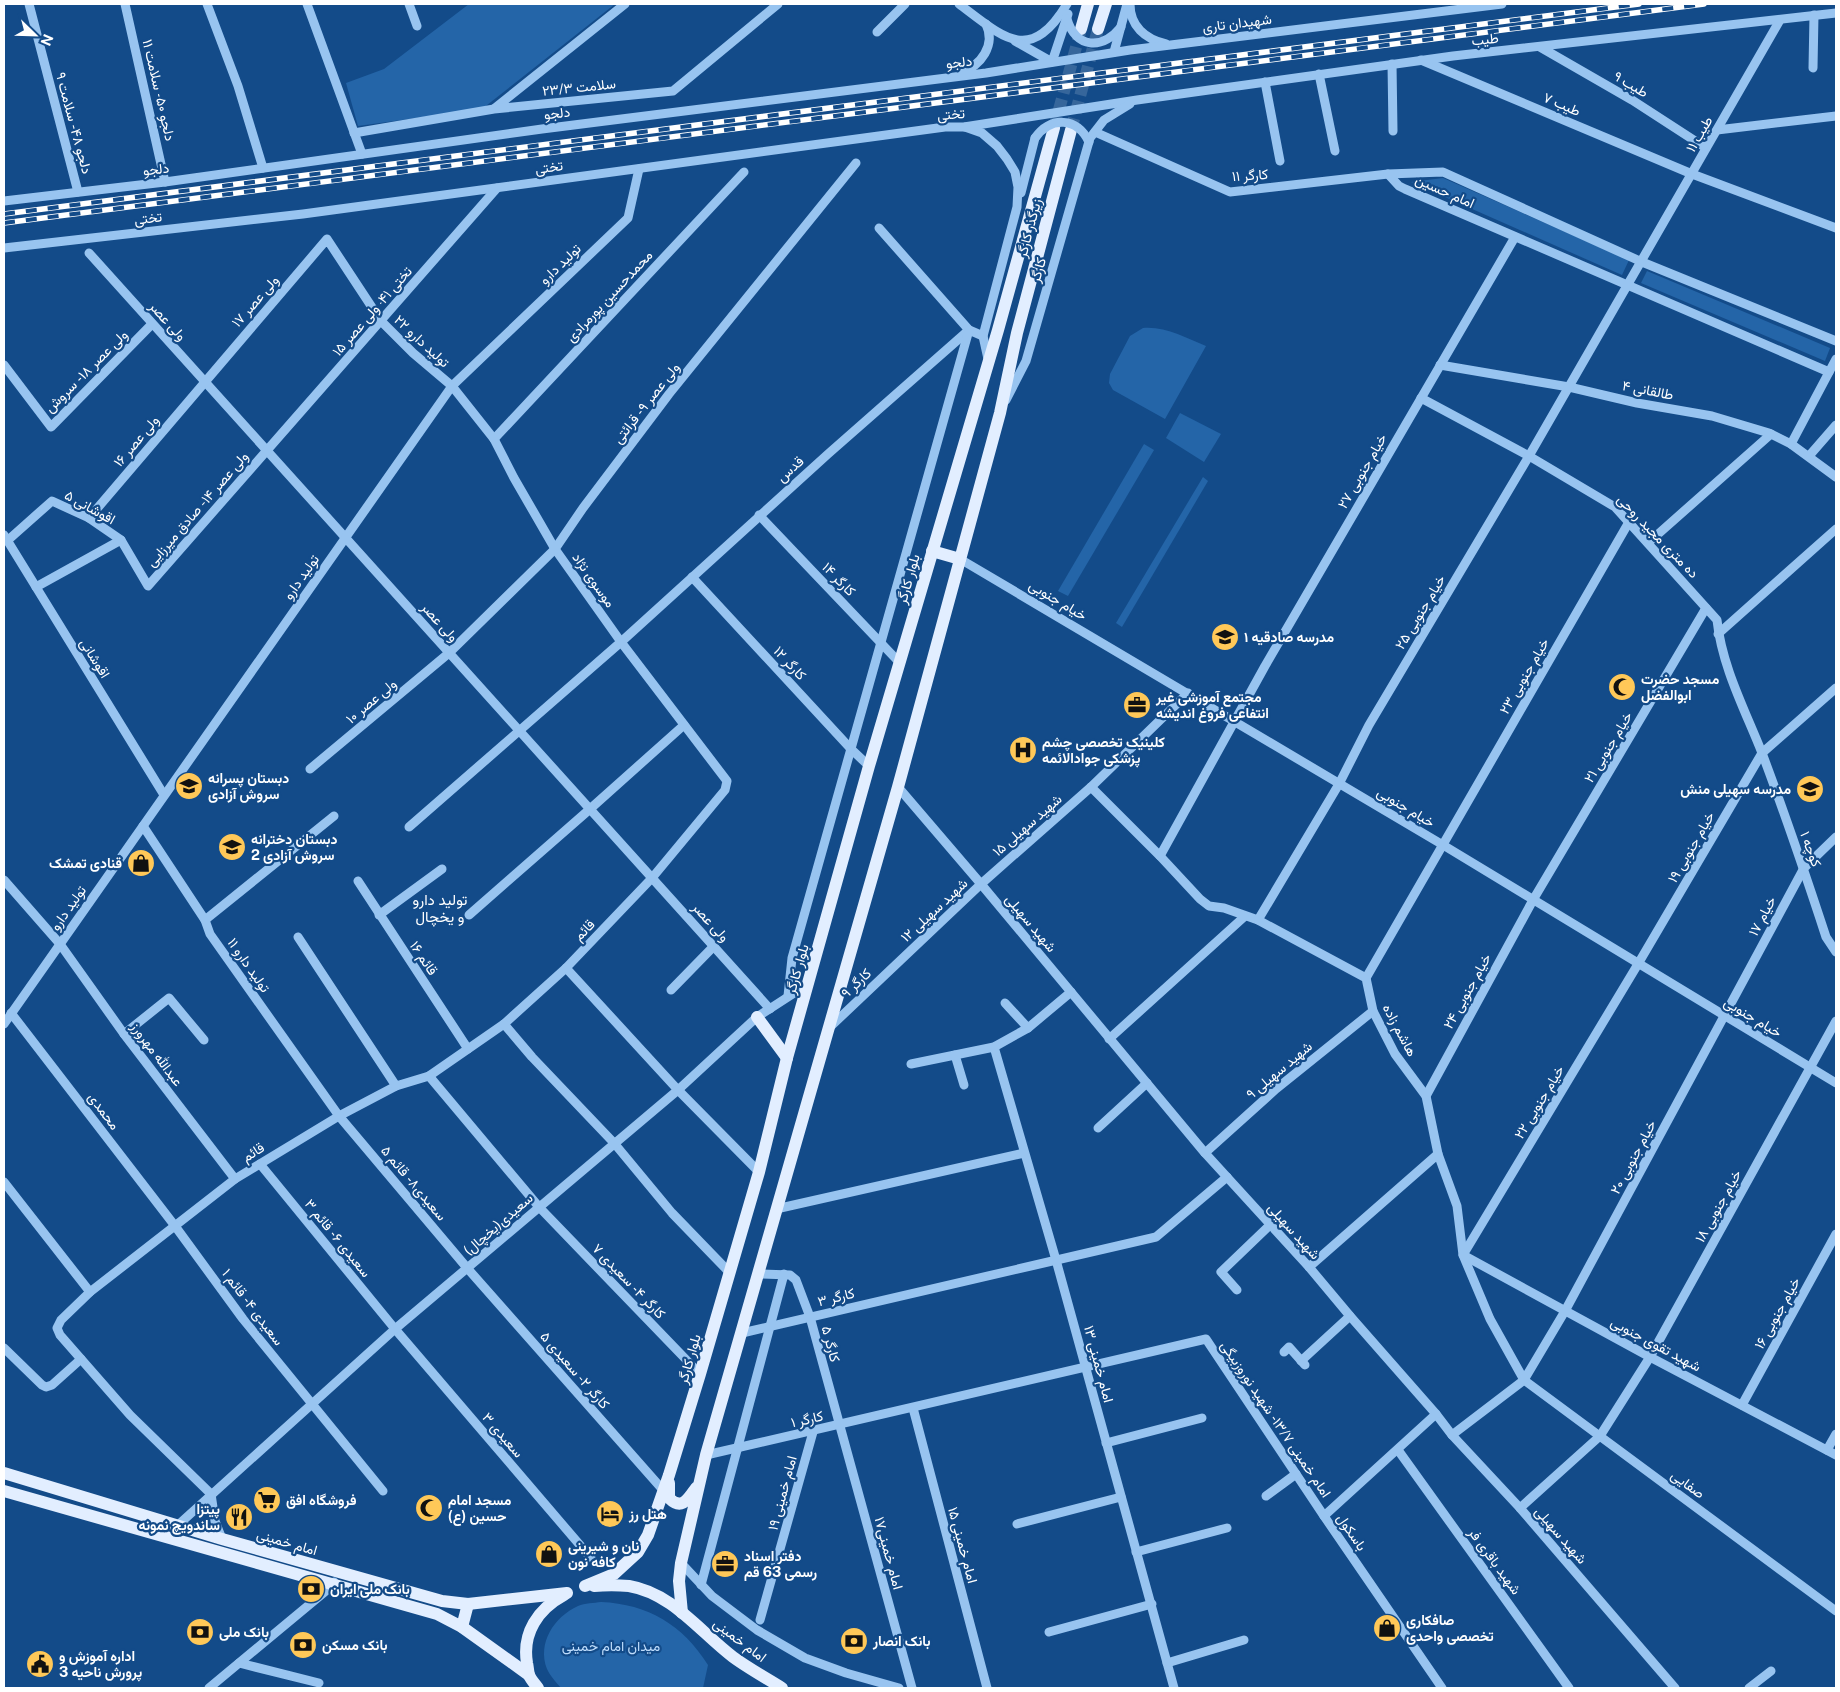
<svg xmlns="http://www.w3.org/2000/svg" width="1840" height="1692" viewBox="0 0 1840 1692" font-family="'Public Sans',Vazirmatn,sans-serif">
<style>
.green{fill:#2465a8}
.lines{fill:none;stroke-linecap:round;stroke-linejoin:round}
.major-tunnel{stroke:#36669b;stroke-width:12;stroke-dasharray:12 6;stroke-linecap:butt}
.minor{stroke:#98c4f0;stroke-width:9}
.major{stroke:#e2eeff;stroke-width:12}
.rail-casing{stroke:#fff;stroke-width:5.5}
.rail{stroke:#134b89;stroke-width:4;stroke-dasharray:11;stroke-linecap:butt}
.minor-bridge{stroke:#98c4f0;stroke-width:9}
.labels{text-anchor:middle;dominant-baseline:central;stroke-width:4.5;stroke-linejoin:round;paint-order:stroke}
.street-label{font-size:14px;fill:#fff;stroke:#134b89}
.poi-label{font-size:14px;font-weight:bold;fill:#fff;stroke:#134b89;text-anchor:start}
.park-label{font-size:14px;fill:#bfddfc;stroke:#134b89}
.neighbourhood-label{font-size:15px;fill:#fff;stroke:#134b89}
</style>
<rect width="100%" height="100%" fill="#134b89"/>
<g class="green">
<polygon points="469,4 615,4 482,109 358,126 346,83 384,69"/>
<polygon points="1443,178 1629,260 1622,275 1411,182"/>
<polygon points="1647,271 1830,348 1825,361 1641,283"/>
<path d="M1143,328C1165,326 1186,338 1206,346L1165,419L1113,390L1109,383L1110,374L1130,336Z"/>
<polygon points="1180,413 1221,434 1204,462 1166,438"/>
<polygon points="1144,444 1154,450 1068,596 1058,591"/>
<polygon points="1203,477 1208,481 1122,627 1116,623"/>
<path d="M601,1602C648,1604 683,1625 708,1665L703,1688H561C557,1683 550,1676 547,1669C537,1643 554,1617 578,1606C585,1603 594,1603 601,1602Z"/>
</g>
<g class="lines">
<g class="major-tunnel">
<polyline points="1054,128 1081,29"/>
<polyline points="1071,130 1098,29"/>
</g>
<g class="minor">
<polyline points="29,4 78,192"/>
<polyline points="125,4 165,182"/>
<polyline points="207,4 238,86 263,168"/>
<polyline points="307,4 362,154"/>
<polyline points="409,4 417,26"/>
<path d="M959,4C1004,38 1030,65 1067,4"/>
<path d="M1130,4C1130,26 1145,39 1166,44"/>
<polyline points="877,32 905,4"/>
<polyline points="1015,41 1052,62 1068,14"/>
<polyline points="1540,47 1632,100 1706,148"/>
<polyline points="1114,52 1127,4"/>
<polyline points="1421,60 1692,174 1836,228"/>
<polyline points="1392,64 1393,131"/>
<polyline points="1813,68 1814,15"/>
<path d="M961,72C981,66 996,45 986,24"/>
<polyline points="1319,74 1335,151"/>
<polyline points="1265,82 1280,161"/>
<polyline points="495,108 625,4"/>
<polyline points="965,127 982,133 997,146 1007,159 1015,172 1018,187 1017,207 983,336 988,359"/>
<polyline points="1717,130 1836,116"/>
<polyline points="1095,132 1230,192 1388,174 1443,172 1642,262 1836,341"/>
<polyline points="354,133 494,109 673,91 778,4"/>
<polyline points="1388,174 1399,186 1405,189 1829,372"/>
<polyline points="1021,193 1035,138"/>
<polyline points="4,201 165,182 542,129 986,73 1130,50 1502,4"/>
<polyline points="4,248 303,214 945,127 964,127 1137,100 1453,56 1836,13"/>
<polyline points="89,253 770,1009"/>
<polyline points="4,365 51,427 152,324"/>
<polyline points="1440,365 1569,387 1637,403 1712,416 1769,433 1791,444 1836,477"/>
<path d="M1421,398L1529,456L1615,507L1717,620C1722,667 1745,710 1762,753C1785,814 1806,876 1826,937L1836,952"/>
<polyline points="1006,400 1026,361 1090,138 1104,120 1130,104"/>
<polyline points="494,439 744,172"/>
<polyline points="1791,444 1836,359"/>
<polyline points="1809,456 1836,425"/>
<polyline points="759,515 899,662"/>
<polyline points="89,518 327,239 381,321 413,353 452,386 494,439 514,478 555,549 621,642 727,781 725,790 652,878 566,968 504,1024 429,1076 396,1086 339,1116 235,1179 90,1292 61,1320 57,1328 60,1335 130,1415 211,1494"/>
<polyline points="4,535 164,795"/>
<polyline points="7,541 52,501 89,518 121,540 148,586 497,188"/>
<polyline points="1648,543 1771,434"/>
<polyline points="960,559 1443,845 1836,1083"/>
<polyline points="692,577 851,749 869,766"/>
<polyline points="36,587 121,540"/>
<polyline points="1718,634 1836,529"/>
<polyline points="1836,688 1762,753 1638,964 1463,1255 1650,1357 1836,1455"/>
<polyline points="310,769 449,653 555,549 583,508 669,394 856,163"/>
<polyline points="898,787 981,884 1205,1153 1309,1267 1350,1316 1436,1414 1452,1435 1520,1508 1675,1688"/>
<polyline points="1091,787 1160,856 1200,899 1209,906 1224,908 1258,920 1366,978 1373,1011 1395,1054 1426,1096 1438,1154 1457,1206 1463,1255 1490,1319 1524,1380 1836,1611"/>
<polyline points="143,826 205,920 210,934 339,1116 468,1269 663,1490"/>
<polyline points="409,827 621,642 828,454 969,330 983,336"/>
<polyline points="1160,856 1265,666 1515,237"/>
<polyline points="4,880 60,944 124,1034 235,1179"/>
<polyline points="358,881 468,1049"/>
<polyline points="379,915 442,869"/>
<polyline points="469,915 590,809 684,725"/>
<polyline points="205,920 334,816"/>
<polyline points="1258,920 1339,784 1369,725 1529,456 1780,20"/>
<polyline points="298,937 396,1086"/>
<polyline points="566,968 678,1090 759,1172"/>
<polyline points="1366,978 1629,522"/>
<polyline points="671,990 714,946"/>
<polyline points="788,996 792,958 969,330 879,228"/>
<polyline points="1005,1003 1028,1028"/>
<polyline points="11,1013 175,1226 243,1319 383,1491"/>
<polyline points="4,1024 452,386 628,218 639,169"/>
<polyline points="504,1024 532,1057 614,1143 672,1213 729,1272"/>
<polyline points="830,1027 981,884 1091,787 1188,693"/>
<polyline points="124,1034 169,998 204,1040"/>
<polyline points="1109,1039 1244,917"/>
<polyline points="994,1047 1056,1260 1174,1688"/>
<polyline points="955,1055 964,1085"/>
<polyline points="911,1064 994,1047 1028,1028 1071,992"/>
<polyline points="429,1076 539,1207 700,1374"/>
<polyline points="1426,1096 1533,900 1706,608"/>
<polyline points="1098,1128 1147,1083"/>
<polyline points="1205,1153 1276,1089 1373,1011"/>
<polyline points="260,1164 395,1329 591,1558"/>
<polyline points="4,1182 90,1292"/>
<polyline points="776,1209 1024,1153"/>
<polyline points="1309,1267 1438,1154"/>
<polyline points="759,1274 790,1275 796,1280 810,1317 912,1688"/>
<polyline points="1237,1290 1221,1272 1270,1225"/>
<polyline points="742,1333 1156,1237 1227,1177"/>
<polyline points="4,1348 42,1385 46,1387 52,1385 81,1359"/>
<polyline points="1284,1352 1289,1347 1305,1365"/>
<polyline points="1301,1361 1350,1316"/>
<polyline points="1742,1405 1836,1234"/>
<polyline points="913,1408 987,1688"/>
<polyline points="1436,1414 1324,1516 1442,1688"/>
<polyline points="1452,1435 1524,1380 1565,1311 1804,868 1836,837"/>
<polyline points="1106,1443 1202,1418"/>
<polyline points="1398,1450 1569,1688"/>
<polyline points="1827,1450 1836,1434"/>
<polyline points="706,1455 1206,1339 1324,1516"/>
<polyline points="211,1494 215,1521 222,1539"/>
<polyline points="1266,1496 1296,1474"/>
<polyline points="1520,1508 1600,1436 1650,1357 1836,1021"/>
<polyline points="1017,1524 1121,1497"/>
<polyline points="178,1525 395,1329 678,1090 757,1017 808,984"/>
<polyline points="1136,1552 1227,1528"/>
<polyline points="681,1563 712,1596 757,1630 805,1658 846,1673 899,1688"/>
<polyline points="701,1585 784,1274"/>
<polyline points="760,1620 813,1432"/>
<polyline points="1049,1632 1152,1604"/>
<polyline points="239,1663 319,1683"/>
<polyline points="1167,1663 1244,1640"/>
<polyline points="209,1688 333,1585 334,1582"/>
<polyline points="1749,1688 1771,1671"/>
</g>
<g class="major">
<polyline points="1081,29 1088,4"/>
<polyline points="1098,29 1106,4"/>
<polyline points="932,551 960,559"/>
<polyline points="757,1017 787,1058"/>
<polyline points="4,1473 222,1539 442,1601 468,1604 567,1593"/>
<path d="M669,1483V1498C682,1511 688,1499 696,1488"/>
<polyline points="4,1491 437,1614 462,1627 529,1675"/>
<polyline points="585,1586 614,1574 638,1552 648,1535 669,1475 700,1374 759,1172 787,1058 869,766 998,330 1054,128"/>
<path d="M594,1586C606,1585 617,1585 629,1586C672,1593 700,1632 733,1657C748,1668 766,1678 782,1688"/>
<polyline points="682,1613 679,1581 681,1563 706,1455 898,787 1000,413 1017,333 1071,130"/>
<polyline points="462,1627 468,1604"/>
<path d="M538,1688C535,1684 531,1680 529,1675C528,1672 528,1667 527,1663C522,1633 538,1609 564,1595"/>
</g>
<g class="rail-casing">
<g id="rail">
<polyline points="4,214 1639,4"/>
<polyline points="4,223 1704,4"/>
</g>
</g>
<use href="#rail" class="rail"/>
<g class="minor-bridge">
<path d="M1067,19C1076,49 1102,50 1121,27"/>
<path d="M1035,138C1051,116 1077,117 1089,142"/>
</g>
</g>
<defs>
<g id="school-disc" transform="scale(1.4375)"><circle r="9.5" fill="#ffc858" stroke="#134b89"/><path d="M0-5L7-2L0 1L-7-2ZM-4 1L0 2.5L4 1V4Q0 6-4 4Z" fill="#111"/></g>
<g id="mosque-disc" transform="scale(1.4375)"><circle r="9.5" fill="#ffc858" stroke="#134b89"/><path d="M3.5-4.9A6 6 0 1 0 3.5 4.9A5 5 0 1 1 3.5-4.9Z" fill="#111"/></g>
<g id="office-disc" transform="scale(1.4375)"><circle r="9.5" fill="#ffc858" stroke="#134b89"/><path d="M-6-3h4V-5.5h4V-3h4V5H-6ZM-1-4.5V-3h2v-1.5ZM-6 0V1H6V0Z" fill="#111"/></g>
<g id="hospital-disc" transform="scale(1.4375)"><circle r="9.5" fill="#ffc858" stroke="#134b89"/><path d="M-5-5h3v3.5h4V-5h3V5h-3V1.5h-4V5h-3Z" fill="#111"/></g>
<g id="shop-disc" transform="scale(1.4375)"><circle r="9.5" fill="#ffc858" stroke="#134b89"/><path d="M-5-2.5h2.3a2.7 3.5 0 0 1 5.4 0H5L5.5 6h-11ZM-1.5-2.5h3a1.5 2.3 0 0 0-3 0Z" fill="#111"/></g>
<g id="supermarket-disc" transform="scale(1.4375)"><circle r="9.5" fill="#ffc858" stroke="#134b89"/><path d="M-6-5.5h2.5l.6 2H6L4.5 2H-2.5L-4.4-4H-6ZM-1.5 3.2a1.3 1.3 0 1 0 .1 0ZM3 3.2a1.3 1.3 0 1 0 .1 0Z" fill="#111"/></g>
<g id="hotel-disc" transform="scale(1.4375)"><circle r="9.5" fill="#ffc858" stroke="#134b89"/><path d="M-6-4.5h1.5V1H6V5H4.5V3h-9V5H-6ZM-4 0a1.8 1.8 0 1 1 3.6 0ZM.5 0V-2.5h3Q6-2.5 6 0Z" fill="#111"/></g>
<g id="restaurant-disc" transform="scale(1.4375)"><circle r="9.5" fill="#ffc858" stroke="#134b89"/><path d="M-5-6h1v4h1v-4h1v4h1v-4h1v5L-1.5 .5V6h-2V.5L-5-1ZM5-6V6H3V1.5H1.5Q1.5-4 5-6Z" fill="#111"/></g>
<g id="bank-disc" transform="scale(1.4375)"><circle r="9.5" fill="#ffc858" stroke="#134b89"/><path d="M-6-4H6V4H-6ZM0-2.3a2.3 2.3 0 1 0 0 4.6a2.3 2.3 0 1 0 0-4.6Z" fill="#111"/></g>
<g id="civic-disc" transform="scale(1.4375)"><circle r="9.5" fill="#ffc858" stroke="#134b89"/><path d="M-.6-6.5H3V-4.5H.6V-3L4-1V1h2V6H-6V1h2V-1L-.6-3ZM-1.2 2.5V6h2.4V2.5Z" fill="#111"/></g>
</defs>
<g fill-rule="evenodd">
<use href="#school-disc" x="1225" y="637"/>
<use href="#mosque-disc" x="1622" y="687"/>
<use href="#office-disc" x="1137" y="705"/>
<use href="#hospital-disc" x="1023" y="750"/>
<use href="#school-disc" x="189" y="786"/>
<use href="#school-disc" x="1810" y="789"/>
<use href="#school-disc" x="232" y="847"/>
<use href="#shop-disc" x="141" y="863"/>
<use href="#supermarket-disc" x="267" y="1500"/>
<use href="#mosque-disc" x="429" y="1508"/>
<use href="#hotel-disc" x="610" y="1514"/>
<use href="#restaurant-disc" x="239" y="1517"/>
<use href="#shop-disc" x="549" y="1554"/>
<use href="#office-disc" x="725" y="1564"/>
<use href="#bank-disc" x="311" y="1589"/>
<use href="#shop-disc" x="1387" y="1628"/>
<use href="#bank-disc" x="200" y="1632"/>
<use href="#bank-disc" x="854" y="1641"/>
<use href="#bank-disc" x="303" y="1645"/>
<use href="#civic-disc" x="40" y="1664"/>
</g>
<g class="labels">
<g class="street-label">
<text transform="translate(1237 23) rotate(-7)">شهیدان تاری</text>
<text transform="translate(1485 39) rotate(-6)">طیب</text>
<text transform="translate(959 62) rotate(-7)">دلجو</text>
<text transform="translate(1631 84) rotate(31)">طیب ۹</text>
<text transform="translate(579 87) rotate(-6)">سلامت ۲۳/۳</text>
<text transform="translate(159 90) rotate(77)">دلجو ۵۰ - سلامت ۱۱</text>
<text transform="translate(1562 104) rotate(23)">طیب ۷</text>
<text transform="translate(557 113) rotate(-7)">دلجو</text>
<text transform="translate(951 114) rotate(-5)">تختی</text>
<text transform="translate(74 123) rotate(75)">دلجو ۴۸ - سلامت ۹</text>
<text transform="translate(1699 134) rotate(-60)">طیب ۱۱</text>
<text transform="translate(549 167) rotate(-8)">تختی</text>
<text transform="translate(156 169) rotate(-7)">دلجو</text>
<text transform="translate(1250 175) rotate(-4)">کارگر ۱۱</text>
<text transform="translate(1445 191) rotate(24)">امام حسین</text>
<text transform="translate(148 218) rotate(-7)">تختی</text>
<text transform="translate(1029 228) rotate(-75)">زیرگذر کارگر</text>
<text transform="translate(560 264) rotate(-44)">تولید دارو</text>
<text transform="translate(1038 270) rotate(-74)">کارگر</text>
<text transform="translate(609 296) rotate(-47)">محمدحسین پورمرادی</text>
<text transform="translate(255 301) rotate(-49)">ولی عصر ۱۷</text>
<text transform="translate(372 311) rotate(-49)">تختی ۴۱- ولی عصر ۱۵</text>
<text transform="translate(168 321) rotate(48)">ولی عصر</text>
<text transform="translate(422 341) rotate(43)">تولید دارو ۲۲</text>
<text transform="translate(86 371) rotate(-45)">ولی عصر ۱۸ - سروش</text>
<text transform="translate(1648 390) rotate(11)">طالقانی ۴</text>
<text transform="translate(646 403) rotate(-52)">ولی عصر ۹ - قرائتی</text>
<text transform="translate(136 441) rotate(-50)">ولی عصر ۱۶</text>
<text transform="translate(790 469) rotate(-42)">قدس</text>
<text transform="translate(1362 471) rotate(-60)">خیام جنوبی ۲۷</text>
<text transform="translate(90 507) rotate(29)">اقوشانی ۵</text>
<text transform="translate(197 509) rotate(-49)">ولی عصر ۱۴ - صادق میرزایی</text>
<text transform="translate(1658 536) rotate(46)">ده متری مجید روحی</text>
<text transform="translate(301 577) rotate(-55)">تولید دارو</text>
<text transform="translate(839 579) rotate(46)">کارگر ۱۴</text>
<text transform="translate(908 579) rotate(-74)">بلوار کارگر</text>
<text transform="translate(594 580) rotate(55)">موسوی نژاد</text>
<text transform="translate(1058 600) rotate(31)">خیام جنوبی</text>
<text transform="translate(1420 612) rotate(-59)">خیام جنوبی ۲۵</text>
<text transform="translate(440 622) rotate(48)">ولی عصر</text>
<text transform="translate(95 658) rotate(58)">اقوشانی</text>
<text transform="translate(790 663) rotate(47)">کارگر ۱۲</text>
<text transform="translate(1524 676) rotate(-60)">خیام جنوبی ۲۳</text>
<text transform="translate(371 701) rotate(-40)">ولی عصر ۱۰</text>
<text transform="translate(1608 747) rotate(-59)">خیام جنوبی ۲۱</text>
<text transform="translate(1406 807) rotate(31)">خیام جنوبی</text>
<text transform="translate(1027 825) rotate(-41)">شهید سهیلی ۱۵</text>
<text transform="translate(1691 847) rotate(-60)">خیام جنوبی ۱۹</text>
<text transform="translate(1811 849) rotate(70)">کوچه ۱</text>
<text transform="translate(68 908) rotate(-55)">تولید دارو</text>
<text transform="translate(934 910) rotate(-43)">شهید سهیلی ۱۲</text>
<text transform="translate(1762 916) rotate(-62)">خیام ۱۷</text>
<text transform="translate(711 922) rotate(48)">ولی عصر</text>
<text transform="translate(1031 923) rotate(50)">شهید سهیلی</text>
<text transform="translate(584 930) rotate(-46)">قائم</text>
<text transform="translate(424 958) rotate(56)">قائم ۱۶</text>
<text transform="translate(249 965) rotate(55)">تولید دارو ۱۱</text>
<text transform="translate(797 969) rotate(-74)">بلوار کارگر</text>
<text transform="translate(856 983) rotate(-44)">کارگر ۹</text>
<text transform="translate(1467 991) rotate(-61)">خیام جنوبی ۲۴</text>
<text transform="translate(1753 1017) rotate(31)">خیام جنوبی</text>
<text transform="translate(1400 1030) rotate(62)">هاشم زاده</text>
<text transform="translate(157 1054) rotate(53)">عبدالله مهرورز</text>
<text transform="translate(1279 1070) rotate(-40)">شهید سهیلی ۹</text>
<text transform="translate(1539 1102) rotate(-59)">خیام جنوبی ۲۲</text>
<text transform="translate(104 1111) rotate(53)">محمدی</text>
<text transform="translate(253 1152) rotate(-32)">قائم</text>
<text transform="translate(1633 1157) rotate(-62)">خیام جنوبی ۲۰</text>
<text transform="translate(414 1183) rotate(50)">سعیدی۸ - قائم ۵</text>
<text transform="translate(1718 1206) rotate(-61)">خیام جنوبی ۱۸</text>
<text transform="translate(498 1224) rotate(-41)">سعیدی(یخچال)</text>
<text transform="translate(1294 1231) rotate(48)">شهید سهیلی</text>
<text transform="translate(338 1238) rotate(51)">سعیدی ۶ - قائم ۳</text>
<text transform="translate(629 1281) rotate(46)">کارگر ۴ - سعیدی ۷</text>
<text transform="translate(836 1297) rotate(-14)">کارگر ۳</text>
<text transform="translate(253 1307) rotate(53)">سعیدی ۴ - قائم ۱</text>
<text transform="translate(1777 1313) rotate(-61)">خیام جنوبی ۱۶</text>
<text transform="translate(831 1344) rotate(75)">کارگر ۵</text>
<text transform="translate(1656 1344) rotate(28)">شهید تقوی جنوبی</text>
<text transform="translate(689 1359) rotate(-74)">بلوار کارگر</text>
<text transform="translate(1099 1364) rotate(75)">امام خمینی ۱۳</text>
<text transform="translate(575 1370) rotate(49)">کارگر ۲ - سعیدی ۵</text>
<text transform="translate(807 1419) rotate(-13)">کارگر ۱</text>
<text transform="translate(1276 1419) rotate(56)">امام خمینی ۱۳/۷ - شهید نوروزبیگی</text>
<text transform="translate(503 1435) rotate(49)">سعیدی ۳</text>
<text transform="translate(1688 1484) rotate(36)">صفایی</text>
<text transform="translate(782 1493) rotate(-75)">امام خمینی ۱۹</text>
<text transform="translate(1352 1532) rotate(56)">باسکول</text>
<text transform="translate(1561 1535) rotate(49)">شهید سهیلی</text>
<text transform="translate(287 1542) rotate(16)">امام خمینی</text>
<text transform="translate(963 1545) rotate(75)">امام خمینی ۱۵</text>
<text transform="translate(889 1553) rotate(75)">امام خمینی۱۷</text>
<text transform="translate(1495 1561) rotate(54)">شهید باقری فر</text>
<text transform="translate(740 1640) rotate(37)">امام خمینی</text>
</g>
<g class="poi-label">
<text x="1244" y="637">مدرسه صادقیه ۱</text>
<text x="1641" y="679">مسجد حضرت<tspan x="1641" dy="16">ابوالفضل</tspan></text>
<text x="1156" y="697">مجتمع آموزشی غیر<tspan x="1156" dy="16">انتفاعی فروغ اندیشه</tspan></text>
<text x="1042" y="742">کلینیک تخصصی چشم<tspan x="1042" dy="16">پزشکی جوادالائمه</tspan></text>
<text x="208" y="778">دبستان پسرانه<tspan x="208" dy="16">سروش آزادی</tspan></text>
<text x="1791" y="789" text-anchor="end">مدرسه سهیلی منش</text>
<text x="251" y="839">دبستان دخترانه<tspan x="251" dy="16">سروش آزادی 2</tspan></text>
<text x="122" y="863" text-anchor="end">قنادی تمشک</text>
<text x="286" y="1500">فروشگاه افق</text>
<text x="448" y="1500">مسجد امام<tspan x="448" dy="16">حسین (ع)</tspan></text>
<text x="220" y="1509" text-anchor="end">پیتزا<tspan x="220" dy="16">ساندویچ نمونه</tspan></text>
<text x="629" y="1514">هتل رز</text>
<text x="568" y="1546">نان و شیرینی<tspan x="568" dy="16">کافه نون</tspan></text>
<text x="744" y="1556">دفتر اسناد<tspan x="744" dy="16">رسمی 63 قم</tspan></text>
<text x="330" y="1589">بانک ملی ایران</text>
<text x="1406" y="1620">صافکاری<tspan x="1406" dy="16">تخصصی واحدی</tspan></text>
<text x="219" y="1632">بانک ملی</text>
<text x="873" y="1641">بانک انصار</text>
<text x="322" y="1645">بانک مسکن</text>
<text x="59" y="1656">اداره آموزش و<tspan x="59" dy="16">پرورش ناحیه 3</tspan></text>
</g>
<g class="park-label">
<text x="611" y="1646">میدان امام خمینی</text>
</g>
<g class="neighbourhood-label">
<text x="440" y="899">تولید دارو<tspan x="440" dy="17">و یخچال</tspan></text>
</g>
</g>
<rect width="1840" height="1692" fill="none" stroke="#ffffff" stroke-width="10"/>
<g transform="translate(35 35) rotate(113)" stroke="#134b89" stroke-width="4" paint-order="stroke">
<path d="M0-4L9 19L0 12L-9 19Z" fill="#ffffff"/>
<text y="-8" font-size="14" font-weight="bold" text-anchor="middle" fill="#ffffff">N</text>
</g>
</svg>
